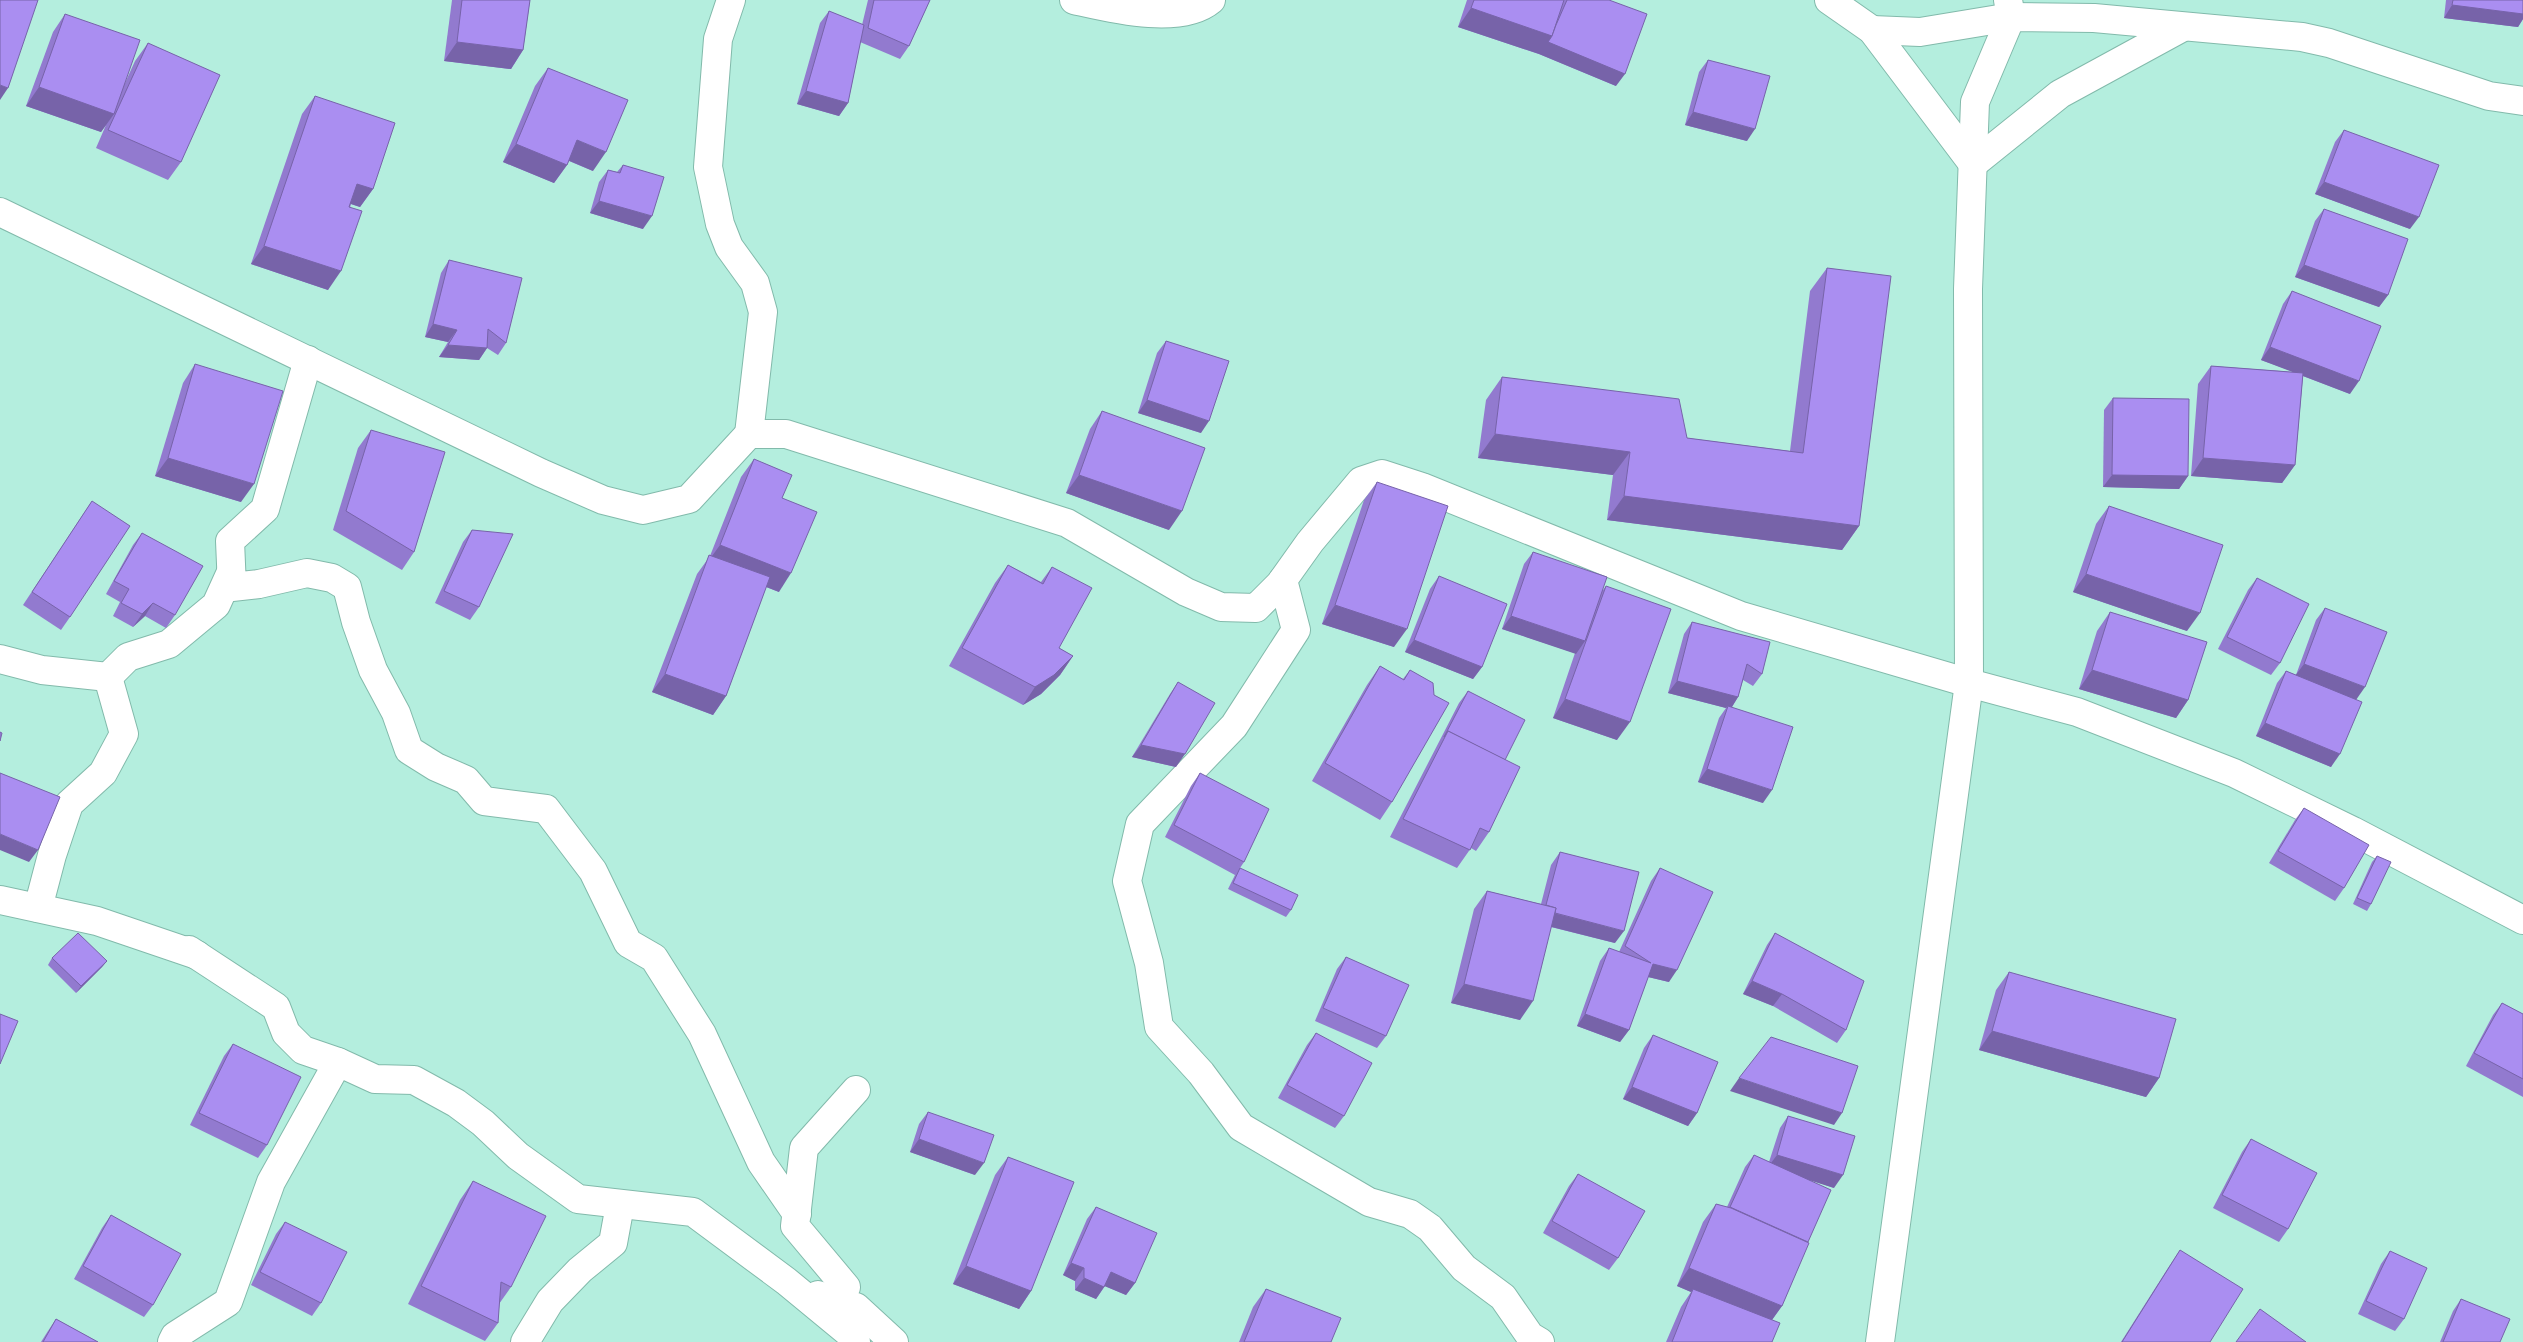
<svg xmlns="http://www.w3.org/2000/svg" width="2523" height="1342" viewBox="0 0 2523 1342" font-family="'PT Sans',sans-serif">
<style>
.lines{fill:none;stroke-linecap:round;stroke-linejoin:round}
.minor-casing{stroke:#82baab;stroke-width:30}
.minor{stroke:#fff;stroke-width:28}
.wall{fill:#927acf}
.shaded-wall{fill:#7763a9}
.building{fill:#aa8ef1;stroke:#7763a9}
</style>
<rect width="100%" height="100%" fill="#b4eede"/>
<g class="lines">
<g class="minor-casing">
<g id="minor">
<polyline points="731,0 718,39 708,167 720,224 729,247 755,283 763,312 749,434"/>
<path d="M1074,0C1110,8 1180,26 1211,0"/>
<polyline points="1829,0 1872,30 1973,164 2060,94 2183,27"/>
<polyline points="1872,30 1920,32 2011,17 2094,18 2302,37 2329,43 2489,96 2523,101"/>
<polyline points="0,212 541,473 603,500 643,510 689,499 749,434 786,434 1067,523 1186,592 1221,607 1256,608 1280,584 1310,542 1361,481 1382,474 1422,487 1741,616 1969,683 2077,712 2234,773 2353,831 2523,920"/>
<polyline points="308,360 265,509 230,541 232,587 259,584 307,573 332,578 347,587 356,622 373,670 396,713 409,750 436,767 466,780 484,801 546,809 593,871 628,943 654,958 702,1034 761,1162 797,1214"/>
<polyline points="1283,580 1296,630 1234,726 1140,824 1127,881 1149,963 1159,1027 1201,1073 1241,1127 1369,1202 1410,1214 1430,1228 1464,1268 1503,1297 1530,1336 1540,1342"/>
<polyline points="0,659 42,670 108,677 128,657 169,644 216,605 231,572"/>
<polyline points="0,900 97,921 197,955"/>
<polyline points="38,908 52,855 69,804 103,773 124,734 108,677"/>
<polyline points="189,950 276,1007 286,1033 303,1050 338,1062 375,1079 414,1080 456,1103 483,1123 518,1156 578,1199 693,1212 786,1281 854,1337 856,1342"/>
<polyline points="818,1295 856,1307 894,1342"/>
<polyline points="833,1299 846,1287 795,1226 804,1148 856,1090"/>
<polyline points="172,1342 175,1336 228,1302 271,1182 338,1062"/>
<polyline points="525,1342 550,1301 580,1270 613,1243 620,1205"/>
<polyline points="1880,1342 1969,683 1968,289 1975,102 2011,17 2008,0"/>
</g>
</g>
<use href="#minor" class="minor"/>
</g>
<g class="wall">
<polygon points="452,0 530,0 523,50 511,69 444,61"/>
<polygon points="868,0 930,0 909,46 900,59 860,42 848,103 839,116 797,104 820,23 829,11 862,25"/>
<polygon points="1467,0 1609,0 1616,86 1539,54 1458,27"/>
<polygon points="2446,0 2523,0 2523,19 2518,27 2444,18"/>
<polygon points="65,14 125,83 135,61 148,43 181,162 168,180 96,148 106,125 101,132 26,106 53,32"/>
<polygon points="1708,60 1747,141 1685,125 1699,72"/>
<polygon points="548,68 593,171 569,161 567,165 554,183 503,162 535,86"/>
<polygon points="315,96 373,189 360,207 351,204 328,290 251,264 302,114"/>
<polygon points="2344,130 2410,229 2315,194 2335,142"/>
<polygon points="623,165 643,229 590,213 599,182 608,170 617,172"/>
<polygon points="2324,209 2388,295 2379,307 2295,277 2315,221"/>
<polygon points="449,260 506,343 498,355 487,348 479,360 439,357 448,342 425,337 441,273"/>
<polygon points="1827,268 1859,526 1842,550 1607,520 1613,475 1478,458 1486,400 1502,377 1687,438 1790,451 1810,291"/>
<polygon points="2292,291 2350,394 2303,376 2295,465 2282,483 2191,476 2198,384 2211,366 2294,372 2261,360 2283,304"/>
<polygon points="1166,341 1201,433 1138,413 1157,353"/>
<polygon points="195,364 241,502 155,476 183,383"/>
<polygon points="2113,398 2188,476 2179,489 2103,487 2104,410"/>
<polygon points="1102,411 1169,530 1066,493 1090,429"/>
<polygon points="371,430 414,552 402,570 333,530 358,448"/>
<polygon points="754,459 782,498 779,592 766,587 726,696 713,715 652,692 697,574 710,556 741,477"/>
<polygon points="1377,482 1394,647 1322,624 1364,500"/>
<polygon points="92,501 70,617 61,630 23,605"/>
<polygon points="2109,506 2187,631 2073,592 2096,524"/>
<polygon points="472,530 479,607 470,620 435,603 463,542"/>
<polygon points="142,533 175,615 166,628 145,616 133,627 113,616 120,602 106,594 133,545"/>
<polygon points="1533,552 1603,590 1606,586 1617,740 1553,718 1575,653 1502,629 1524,564"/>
<polygon points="1008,565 1041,582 1052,567 1059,648 1073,656 1060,675 1041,694 1023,705 949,666 995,583"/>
<polygon points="1439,576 1482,667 1473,679 1405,652 1430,589"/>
<polygon points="2257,578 2280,663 2271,675 2218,649 2248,590"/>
<polygon points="2325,608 2356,700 2331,767 2256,736 2277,683 2286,671 2296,675 2316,620"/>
<polygon points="2110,612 2188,700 2176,718 2079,689 2097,631"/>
<polygon points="1692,622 1762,674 1753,686 1743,680 1738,697 1732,707 1763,803 1698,782 1719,718 1726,708 1668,693 1684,634"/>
<polygon points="1380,666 1403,679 1410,670 1434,695 1392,802 1380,820 1312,781 1367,685"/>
<polygon points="1178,682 1176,767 1132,757 1170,694"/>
<polygon points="1468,691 1505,760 1489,832 1476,851 1471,848 1457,868 1390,837 1459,703"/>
<polygon points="1200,773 1244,862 1240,868 1291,910 1286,917 1228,889 1235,875 1165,837 1191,786"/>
<polygon points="2304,808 2344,888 2335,901 2269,863 2295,820"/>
<polygon points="1560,852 1615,943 1551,927 1520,1020 1451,1003 1474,909 1487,891 1541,904 1551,865"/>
<polygon points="2377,856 2371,904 2367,911 2353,904 2372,862"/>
<polygon points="1660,868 1669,982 1648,977 1629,1030 1620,1042 1577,1026 1600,961 1609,948 1619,952 1651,881"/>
<polygon points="1775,933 1846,1030 1837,1043 1773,1006 1743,994 1767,945"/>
<polygon points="1346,957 1386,1036 1377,1048 1315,1021 1337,969"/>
<polygon points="52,958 107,961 102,967 76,993 48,965"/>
<polygon points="2009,972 2159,1078 2146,1097 1979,1050 1996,990"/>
<polygon points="2502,1003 2523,1014 2523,1097 2466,1066 2493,1015"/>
<polygon points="1316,1033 1344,1116 1335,1128 1278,1098 1307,1045"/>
<polygon points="1653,1035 1697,1113 1688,1126 1623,1099 1644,1048"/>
<polygon points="233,1044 267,1145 258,1158 190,1125 224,1056"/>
<polygon points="928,1112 975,1175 910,1152 919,1124"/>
<polygon points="1788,1116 1834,1188 1811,1180 1808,1242 1782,1306 1772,1320 1772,1342 1666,1342 1681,1307 1691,1292 1677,1286 1703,1222 1716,1204 1727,1207 1745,1167 1754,1155 1769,1162 1780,1128"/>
<polygon points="2251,1139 2288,1229 2279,1242 2213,1208 2242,1152"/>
<polygon points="1008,1157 1031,1291 1019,1309 953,1284 995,1175"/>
<polygon points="1578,1174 1618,1258 1609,1270 1543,1233 1569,1186"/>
<polygon points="473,1181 511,1287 499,1304 498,1323 485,1341 408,1304 460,1200"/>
<polygon points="1096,1207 1135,1283 1126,1295 1105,1286 1096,1299 1075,1290 1075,1281 1063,1275 1087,1219"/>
<polygon points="111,1215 153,1305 144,1317 74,1279 102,1228"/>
<polygon points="285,1222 321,1303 312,1316 251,1285 276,1234"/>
<polygon points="2180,1250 2210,1342 2121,1342 2168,1268"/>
<polygon points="2390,1251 2404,1319 2395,1331 2358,1314 2381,1264"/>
<polygon points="1266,1289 1331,1342 1239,1342 1253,1307"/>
<polygon points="2461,1299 2500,1342 2440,1342 2453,1311"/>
<polygon points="56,1319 98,1342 41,1342 48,1331"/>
</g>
<g class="shaded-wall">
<polygon points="2452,5 2523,14 2523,19 2518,27 2444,18"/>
<polygon points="1471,8 1552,36 1625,74 1616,86 1539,54 1458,27"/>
<polygon points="457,42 523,50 511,69 444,61"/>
<polygon points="0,85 8,88 0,100"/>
<polygon points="39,87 114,114 101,132 26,106"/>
<polygon points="806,91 848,103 839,116 797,104"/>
<polygon points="1693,112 1755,129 1747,141 1685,125"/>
<polygon points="577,140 606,152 593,171 565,159"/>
<polygon points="516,144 567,165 554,183 503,162"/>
<polygon points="2324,182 2419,217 2410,229 2315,194"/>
<polygon points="357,184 373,189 360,207 345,202"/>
<polygon points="599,201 652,216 643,229 590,213"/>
<polygon points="264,246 341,271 328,290 251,264"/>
<polygon points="2304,265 2388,295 2379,307 2295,277"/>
<polygon points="433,324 457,330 448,342 425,337"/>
<polygon points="448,345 487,348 479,360 439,357"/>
<polygon points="2270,347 2359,381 2350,394 2261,360"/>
<polygon points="1147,400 1209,421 1201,433 1138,413"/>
<polygon points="1495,434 1630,452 1613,475 1478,458"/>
<polygon points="168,458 254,484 241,502 155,476"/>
<polygon points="2203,458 2295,465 2282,483 2191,476"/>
<polygon points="1079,475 1182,511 1169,530 1066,493"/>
<polygon points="2112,475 2188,476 2179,489 2103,487"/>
<polygon points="1624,496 1859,526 1842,550 1607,520"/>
<polygon points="720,545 791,573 779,592 707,563"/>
<polygon points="2086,574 2200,613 2187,631 2073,592"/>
<polygon points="153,603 145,616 133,627 142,614"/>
<polygon points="1335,605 1407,629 1394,647 1322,624"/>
<polygon points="1511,616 1585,641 1576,654 1502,629"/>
<polygon points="1414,640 1482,667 1473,679 1405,652"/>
<polygon points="1073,656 1060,675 1041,694 1023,705 1035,687"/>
<polygon points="2304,664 2365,687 2356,700 2295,676"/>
<polygon points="2092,670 2188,700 2176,718 2079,689"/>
<polygon points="665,674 726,696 713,715 652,692"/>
<polygon points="1677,681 1738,697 1730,710 1728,706 1726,708 1668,693"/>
<polygon points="1565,699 1630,722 1617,740 1553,718"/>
<polygon points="2265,723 2340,754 2331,767 2256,736"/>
<polygon points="1141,745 1185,754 1176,767 1132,757"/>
<polygon points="1707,769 1772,790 1763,803 1698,782"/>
<polygon points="0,834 38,850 29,862 0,850"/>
<polygon points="1545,911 1624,931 1615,943 1536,923"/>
<polygon points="107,961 102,967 76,993 81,986"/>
<polygon points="1653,964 1677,970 1669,982 1644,976"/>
<polygon points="1752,981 1782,994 1773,1006 1743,994"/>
<polygon points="1464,984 1533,1001 1520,1020 1451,1003"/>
<polygon points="1585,1014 1629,1030 1620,1042 1577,1026"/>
<polygon points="1992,1031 2159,1078 2146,1097 1979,1050"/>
<polygon points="1739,1078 1842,1113 1834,1125 1730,1091"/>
<polygon points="1632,1087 1697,1113 1688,1126 1623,1099"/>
<polygon points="919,1139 984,1163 975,1175 910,1152"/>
<polygon points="1777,1155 1843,1175 1834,1188 1768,1167"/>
<polygon points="1071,1263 1084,1268 1075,1281 1063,1275"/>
<polygon points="966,1266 1031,1291 1019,1309 953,1284"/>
<polygon points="1689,1268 1782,1306 1769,1324 1693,1289 1691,1292 1677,1286"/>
<polygon points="1111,1272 1135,1283 1126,1295 1102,1285"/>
<polygon points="1084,1278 1104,1287 1096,1299 1075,1290"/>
</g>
<g class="building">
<polygon points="0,0 38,0 8,88 0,85"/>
<polygon points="462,0 530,0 523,50 457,42"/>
<polygon points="874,0 930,0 909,46 868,28"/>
<polygon points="1474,0 1564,0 1552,36 1471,8"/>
<polygon points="1567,0 1609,0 1647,14 1625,74 1548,42 1552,36 1556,25"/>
<polygon points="2453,0 2523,0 2523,14 2452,5"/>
<polygon points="829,11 864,25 848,103 806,91"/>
<polygon points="65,14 140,40 114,114 39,87"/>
<polygon points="148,43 220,75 181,162 108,130"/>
<polygon points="1708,60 1770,76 1755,129 1693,112"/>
<polygon points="548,68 628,100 606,152 577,140 567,165 516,144"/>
<polygon points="315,96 395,123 373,189 357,184 349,207 362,211 341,271 264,246"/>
<polygon points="2344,130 2439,165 2419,217 2324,182"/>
<polygon points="623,165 664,177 652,216 599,201 608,170 620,173"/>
<polygon points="2324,209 2408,239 2388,295 2304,265"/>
<polygon points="449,260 522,278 506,343 488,329 487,348 448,345 457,330 433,324"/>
<polygon points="1827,268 1891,276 1859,526 1624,496 1630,452 1495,434 1502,377 1679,399 1687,438 1803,453"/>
<polygon points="2292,291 2381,326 2359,381 2270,347"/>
<polygon points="1166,341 1229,361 1209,421 1147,400"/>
<polygon points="195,364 283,391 254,484 168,458"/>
<polygon points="2211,366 2303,373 2295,465 2203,458"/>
<polygon points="2113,398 2189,399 2188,476 2112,475"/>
<polygon points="1102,411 1205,448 1182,511 1079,475"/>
<polygon points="371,430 445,452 414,552 346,511"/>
<polygon points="754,459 792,475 782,498 817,512 791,573 720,545"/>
<polygon points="1377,482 1448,506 1407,629 1335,605"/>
<polygon points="92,501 130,526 70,617 32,592"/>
<polygon points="2109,506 2223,545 2200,613 2086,574"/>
<polygon points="472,530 513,534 479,607 444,591"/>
<polygon points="142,533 203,566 175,615 153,603 142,614 121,603 129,589 114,581"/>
<polygon points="1533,552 1607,577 1585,641 1511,616"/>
<polygon points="709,555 770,577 726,696 665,674"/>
<polygon points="1008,565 1043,584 1052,567 1092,588 1059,648 1073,656 1054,675 1035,687 962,648"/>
<polygon points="1439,576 1507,604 1482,667 1414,640"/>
<polygon points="2257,578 2309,604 2280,663 2227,637"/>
<polygon points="1606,586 1671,609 1630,722 1565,699"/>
<polygon points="2325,608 2387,632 2365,687 2304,664"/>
<polygon points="2110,612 2207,642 2188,700 2092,670"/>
<polygon points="1692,622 1770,642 1762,674 1747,664 1738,697 1677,681"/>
<polygon points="1380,666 1404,680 1410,670 1433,683 1434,695 1449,703 1392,802 1325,763"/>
<polygon points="2286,671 2362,702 2340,754 2265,723"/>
<polygon points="1178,682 1215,703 1185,754 1141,745"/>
<polygon points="1468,691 1525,720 1505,760 1448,731 1444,737"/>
<polygon points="1728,706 1793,727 1772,790 1707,769"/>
<polygon points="1448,731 1520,767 1489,832 1480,828 1470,850 1403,819"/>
<polygon points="0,732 2,733 0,741"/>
<polygon points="0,773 60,797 38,850 0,834"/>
<polygon points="1200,773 1269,809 1244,862 1174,825"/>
<polygon points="2304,808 2369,845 2344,888 2278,851"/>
<polygon points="1560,852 1639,872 1624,931 1555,913 1556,908 1546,905"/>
<polygon points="2377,856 2391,862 2371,904 2357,898"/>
<polygon points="1240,868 1298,895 1291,910 1233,883"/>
<polygon points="1660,868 1713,892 1677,970 1653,964 1629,1030 1585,1014 1609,948 1651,963 1625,946"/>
<polygon points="1487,891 1556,908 1533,1001 1464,984"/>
<polygon points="78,933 107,961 81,986 52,958"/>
<polygon points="1775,933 1864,981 1846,1030 1782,994 1752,981"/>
<polygon points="1346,957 1409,985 1386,1036 1323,1008"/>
<polygon points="2009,972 2176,1019 2159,1078 1992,1031"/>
<polygon points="2502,1003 2523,1014 2523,1079 2474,1053"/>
<polygon points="0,1014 18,1021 0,1064"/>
<polygon points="1316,1033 1372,1063 1344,1116 1287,1085"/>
<polygon points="1653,1035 1718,1062 1697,1113 1632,1087"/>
<polygon points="1771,1037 1858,1066 1842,1113 1739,1078"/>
<polygon points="233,1044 301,1077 267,1145 199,1113"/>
<polygon points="928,1112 994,1135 984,1163 919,1139"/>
<polygon points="1788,1116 1855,1136 1843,1175 1777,1155"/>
<polygon points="2251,1139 2317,1173 2288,1229 2222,1195"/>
<polygon points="1754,1155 1831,1190 1808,1242 1730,1207"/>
<polygon points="1008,1157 1074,1182 1031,1291 966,1266"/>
<polygon points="1578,1174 1645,1211 1618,1258 1552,1221"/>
<polygon points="473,1181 546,1216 511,1287 501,1282 498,1323 421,1286"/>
<polygon points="1716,1204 1731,1208 1809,1243 1782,1306 1689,1268"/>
<polygon points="1096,1207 1157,1233 1135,1283 1111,1272 1104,1287 1084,1278 1084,1268 1071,1263"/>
<polygon points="111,1215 181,1254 153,1305 83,1266"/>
<polygon points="285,1222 347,1252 321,1303 260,1272"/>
<polygon points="2180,1250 2243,1289 2210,1342 2122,1342"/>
<polygon points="2390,1251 2427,1268 2404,1319 2366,1301"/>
<polygon points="1266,1289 1341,1318 1331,1342 1244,1342"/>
<polygon points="1693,1289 1780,1323 1772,1342 1672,1342"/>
<polygon points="2461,1299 2510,1319 2500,1342 2443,1342"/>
<polygon points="2260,1309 2306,1342 2236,1342"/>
<polygon points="56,1319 98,1342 43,1342"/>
</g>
</svg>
